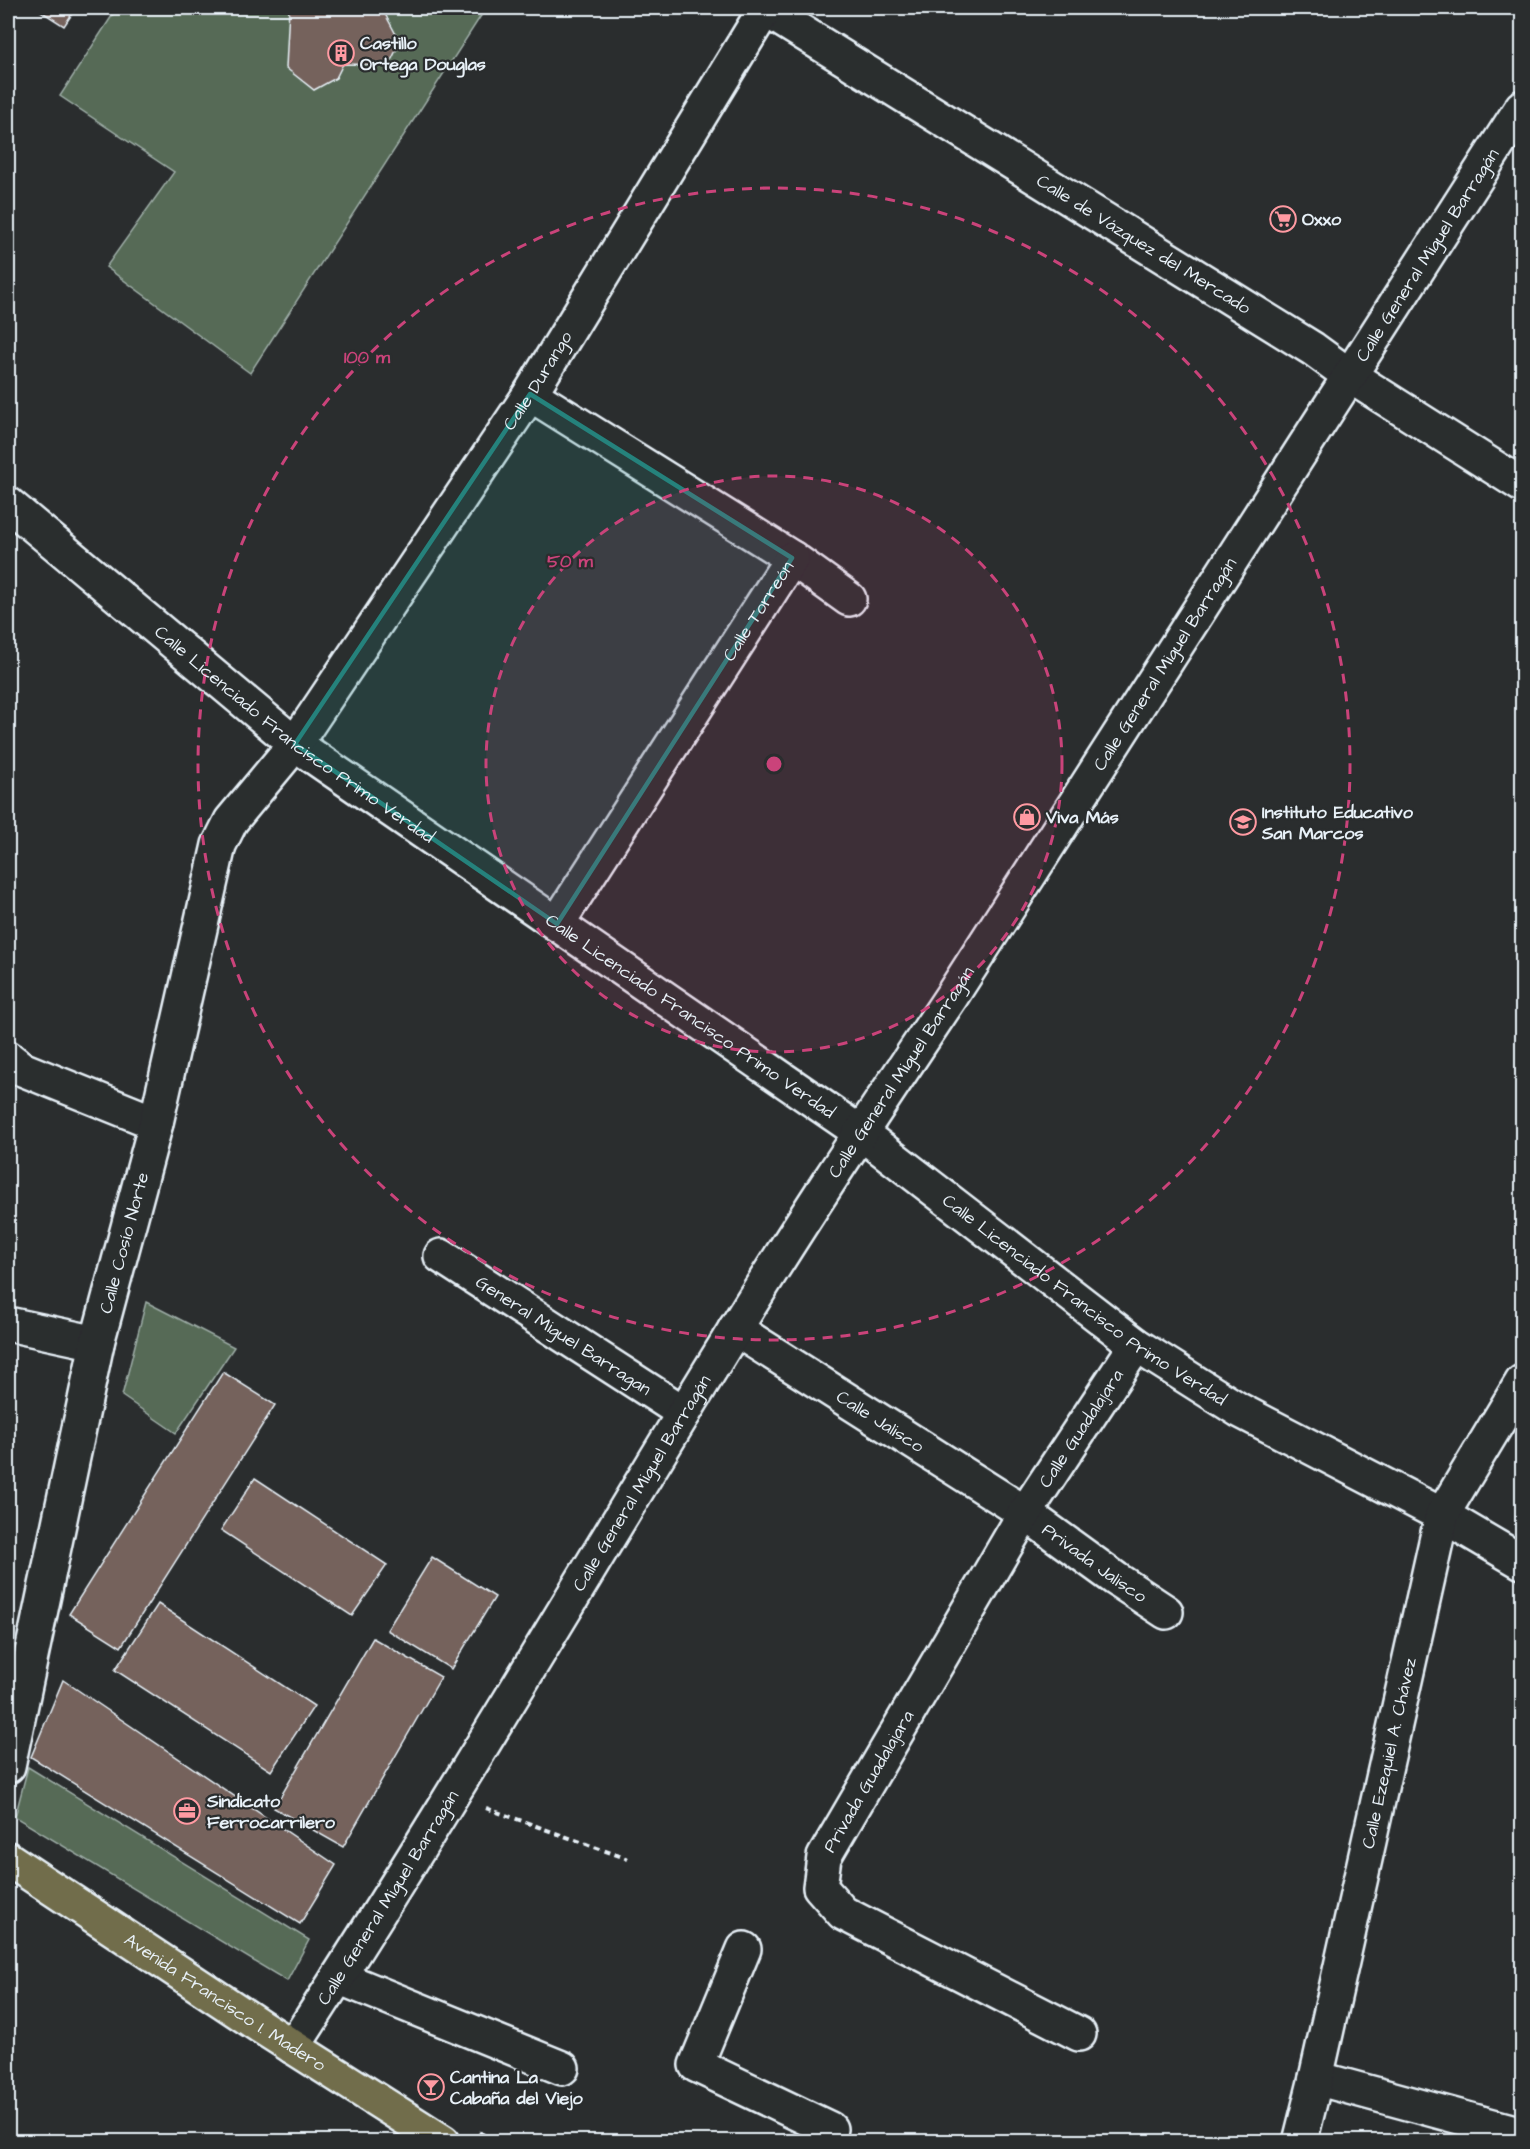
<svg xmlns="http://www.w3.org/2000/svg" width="1530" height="2149" viewBox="0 0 1530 2149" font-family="'Architects Daughter',sans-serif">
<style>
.green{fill:#566b57;stroke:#9faea8;stroke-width:1.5}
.building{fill:#74625c;stroke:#e8f1f8;stroke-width:1.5}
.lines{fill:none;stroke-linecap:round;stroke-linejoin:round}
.minor-casing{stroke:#e8f1f8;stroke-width:38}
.major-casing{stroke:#e8f1f8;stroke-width:38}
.path{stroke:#e8f1f8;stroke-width:4;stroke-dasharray:6 4.5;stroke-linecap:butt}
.minor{stroke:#2a2d2e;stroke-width:33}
.major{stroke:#716d4b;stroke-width:33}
.marked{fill:#25827c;fill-opacity:0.2;stroke:#25827c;stroke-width:4.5;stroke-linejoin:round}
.ring{fill:none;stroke:#ca437a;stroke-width:3;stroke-dasharray:10 8}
.labels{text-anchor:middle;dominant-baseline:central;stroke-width:4.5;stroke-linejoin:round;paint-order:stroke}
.poi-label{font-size:18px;font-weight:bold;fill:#e8f1f8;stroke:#2a2d2e;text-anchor:start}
.street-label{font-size:18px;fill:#e8f1f8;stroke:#2a2d2e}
.centre{fill:#ca437a;stroke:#2a2d2e;stroke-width:3}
.ring-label{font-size:18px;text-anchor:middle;font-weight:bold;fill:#ca437a;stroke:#2a2d2e;stroke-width:4.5;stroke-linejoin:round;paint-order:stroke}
</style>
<rect width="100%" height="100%" fill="#2a2d2e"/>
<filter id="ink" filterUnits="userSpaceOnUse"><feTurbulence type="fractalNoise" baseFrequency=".0167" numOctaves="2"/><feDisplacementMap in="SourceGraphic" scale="12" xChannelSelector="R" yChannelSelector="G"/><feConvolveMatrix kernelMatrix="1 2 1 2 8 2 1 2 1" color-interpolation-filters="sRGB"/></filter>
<g filter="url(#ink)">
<g class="green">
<polygon points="117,8 486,8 250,373 106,267 174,172 60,96"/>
<polygon points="146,1302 234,1347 176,1433 122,1396"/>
<polygon points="28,1767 309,1940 287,1981 15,1817"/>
</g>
<g class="building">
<polygon points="36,8 76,8 64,26"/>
<polygon points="289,8 385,8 384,12 400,42 389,65 343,64 336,78 314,90 286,68"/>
<polygon points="223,1372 275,1405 121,1647 69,1614"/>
<polygon points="255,1478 387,1565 352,1616 221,1530"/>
<polygon points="432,1557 495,1597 451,1669 387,1630"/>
<polygon points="158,1604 314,1706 271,1771 115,1670"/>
<polygon points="373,1638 441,1677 343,1847 274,1808"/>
<polygon points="63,1680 336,1865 300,1924 31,1757"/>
</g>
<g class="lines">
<g class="minor-casing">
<g id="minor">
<path id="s1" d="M763,8L1313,349L1350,376L1522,485"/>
<polyline points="530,394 792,558 849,599"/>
<path id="s2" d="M8,504L295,744L861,1133L1136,1345L1239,1410L1442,1515L1522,1562"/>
<path id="s3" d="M557,924L792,558"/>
<polyline points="8,1058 22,1069 156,1123"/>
<path id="s4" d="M441,1256L684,1413"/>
<polyline points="8,1324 97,1343"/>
<path id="s5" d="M735,1329L1025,1513L1116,1579L1166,1612"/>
<path id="s6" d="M8,1766L97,1343L156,1123L219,845L231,821L295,744L530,394L765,9"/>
<polyline points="744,1949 696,2065 830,2129 821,2142"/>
<polyline points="338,1977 562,2068"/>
<path id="s7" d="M1079,2034L843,1913L820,1887L824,1857L1025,1513L1136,1345"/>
<path id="s8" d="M293,2047C446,1812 587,1570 734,1331C803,1218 877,1108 951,997L1522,107"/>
<polyline points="1316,2078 1522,2134"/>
<path id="s9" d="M1300,2142L1316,2078L1442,1515L1522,1382"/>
</g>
</g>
<g class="major-casing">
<g id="major">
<path id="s10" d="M8,1859L260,2026L443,2142"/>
</g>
</g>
<g class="path">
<polyline points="486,1808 628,1859"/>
<polyline points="479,2132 495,2142"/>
</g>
<use href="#minor" class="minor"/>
<use href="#major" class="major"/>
</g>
</g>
<path class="marked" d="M530,394L792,558L557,924L295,744Z"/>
<circle cx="774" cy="764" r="288" fill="#ca437a" fill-opacity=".12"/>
<g class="ring">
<circle cx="774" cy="764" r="288"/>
<circle cx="774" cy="764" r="576"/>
</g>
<defs>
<g id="building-ring" transform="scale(1.35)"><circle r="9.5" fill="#2a2d2e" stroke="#ff9aa2" stroke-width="1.5"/><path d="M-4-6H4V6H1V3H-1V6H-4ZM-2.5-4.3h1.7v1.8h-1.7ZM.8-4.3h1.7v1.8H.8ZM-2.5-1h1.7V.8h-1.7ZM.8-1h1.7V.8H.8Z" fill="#ff9aa2"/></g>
<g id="supermarket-ring" transform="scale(1.35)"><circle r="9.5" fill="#2a2d2e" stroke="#ff9aa2" stroke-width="1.5"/><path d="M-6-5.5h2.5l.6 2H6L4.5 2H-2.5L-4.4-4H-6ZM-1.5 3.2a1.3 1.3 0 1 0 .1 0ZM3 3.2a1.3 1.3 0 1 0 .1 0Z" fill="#ff9aa2"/></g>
<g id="shop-ring" transform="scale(1.35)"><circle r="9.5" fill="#2a2d2e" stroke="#ff9aa2" stroke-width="1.5"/><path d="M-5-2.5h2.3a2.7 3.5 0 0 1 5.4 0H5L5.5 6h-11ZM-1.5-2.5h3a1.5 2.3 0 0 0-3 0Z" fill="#ff9aa2"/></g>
<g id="university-ring" transform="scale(1.35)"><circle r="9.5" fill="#2a2d2e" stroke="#ff9aa2" stroke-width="1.5"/><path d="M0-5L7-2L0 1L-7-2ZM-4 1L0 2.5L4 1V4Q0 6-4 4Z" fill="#ff9aa2"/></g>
<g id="office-ring" transform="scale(1.35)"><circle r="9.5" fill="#2a2d2e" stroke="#ff9aa2" stroke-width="1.5"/><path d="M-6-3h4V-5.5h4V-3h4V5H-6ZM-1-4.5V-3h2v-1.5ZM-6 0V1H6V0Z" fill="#ff9aa2"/></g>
<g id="bar-ring" transform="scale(1.35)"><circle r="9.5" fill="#2a2d2e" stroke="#ff9aa2" stroke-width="1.5"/><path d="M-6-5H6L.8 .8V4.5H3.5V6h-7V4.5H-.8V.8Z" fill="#ff9aa2"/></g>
</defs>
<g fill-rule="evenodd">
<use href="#building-ring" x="341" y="53"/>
<use href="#supermarket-ring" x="1283" y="219"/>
<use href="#shop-ring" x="1027" y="817"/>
<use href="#university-ring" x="1243" y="822"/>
<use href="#office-ring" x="187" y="1811"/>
<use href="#bar-ring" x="431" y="2087"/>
</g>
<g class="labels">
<g class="poi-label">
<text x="360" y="43">Castillo<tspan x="360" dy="21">Ortega Douglas</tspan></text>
<text x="1302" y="219">Oxxo</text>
<text x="1262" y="812">Instituto Educativo<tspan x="1262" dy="21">San Marcos</tspan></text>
<text x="1046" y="817">Viva Más</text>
<text x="207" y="1801">Sindicato<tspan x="207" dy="21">Ferrocarrilero</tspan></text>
<text x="450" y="2077">Cantina La<tspan x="450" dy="21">Cabaña del Viejo</tspan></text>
</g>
<g class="street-label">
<text stroke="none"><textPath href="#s1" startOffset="448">Calle de Vázquez del Mercado</textPath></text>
<text stroke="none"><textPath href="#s8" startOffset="2121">Calle General Miguel Barragán</textPath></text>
<text stroke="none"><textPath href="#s6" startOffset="1509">Calle Durango</textPath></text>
<text stroke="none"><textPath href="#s3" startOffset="372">Calle Torreón</textPath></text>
<text stroke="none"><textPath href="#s8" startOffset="1635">Calle General Miguel Barragán</textPath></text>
<text stroke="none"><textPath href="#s2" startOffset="368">Calle Licenciado Francisco Primo Verdad</textPath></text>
<text stroke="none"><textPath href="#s2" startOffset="854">Calle Licenciado Francisco Primo Verdad</textPath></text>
<text stroke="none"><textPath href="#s8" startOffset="1149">Calle General Miguel Barragán</textPath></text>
<text stroke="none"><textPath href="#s6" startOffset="536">Calle Cosío Norte</textPath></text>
<text stroke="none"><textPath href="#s2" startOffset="1340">Calle Licenciado Francisco Primo Verdad</textPath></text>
<text stroke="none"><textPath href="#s4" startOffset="146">General Miguel Barragan</textPath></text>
<text stroke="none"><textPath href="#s5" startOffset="172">Calle Jalisco</textPath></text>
<text stroke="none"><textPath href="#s7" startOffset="830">Calle Guadalajara</textPath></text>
<text stroke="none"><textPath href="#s8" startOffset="663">Calle General Miguel Barragán</textPath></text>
<text stroke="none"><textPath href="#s5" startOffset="429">Privada Jalisco</textPath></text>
<text stroke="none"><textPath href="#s9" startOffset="399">Calle Ezequiel A. Chávez</textPath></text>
<text stroke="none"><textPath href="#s7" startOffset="418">Privada Guadalajara</textPath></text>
<text stroke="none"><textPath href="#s8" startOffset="177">Calle General Miguel Barragán</textPath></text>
<text stroke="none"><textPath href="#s10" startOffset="260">Avenida Francisco I. Madero</textPath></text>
</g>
</g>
<circle cx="774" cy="764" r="9" class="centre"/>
<g class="ring-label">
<text x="367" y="363">100 m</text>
<text x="570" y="567">50 m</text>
</g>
<rect width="1530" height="2149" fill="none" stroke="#2a2d2e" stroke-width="30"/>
<rect x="15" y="15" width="1500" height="2119" fill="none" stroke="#e8f1f8" stroke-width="2" filter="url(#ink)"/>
</svg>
